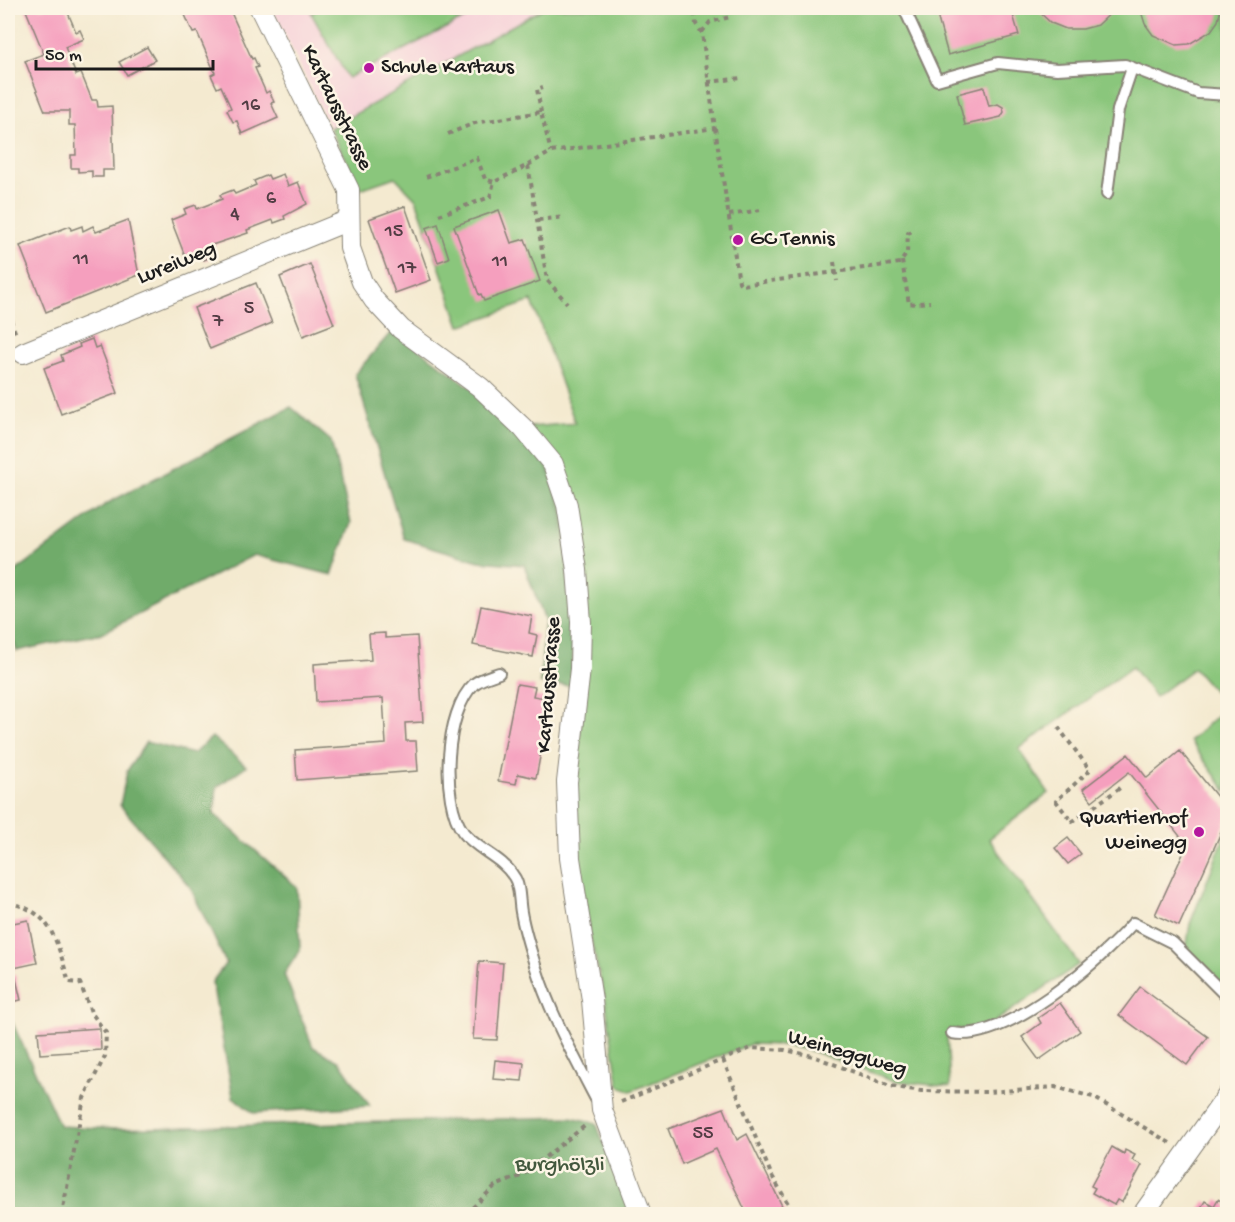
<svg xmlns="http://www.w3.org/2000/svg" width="1235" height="1222" viewBox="0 0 1235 1222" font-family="'Gochi Hand',sans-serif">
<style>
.built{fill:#f6cfd8}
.green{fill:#8ac67b;stroke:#53714c;stroke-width:1.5}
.forest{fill:#6fab6b;stroke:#466444;stroke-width:1.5}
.building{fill:#f59fbe}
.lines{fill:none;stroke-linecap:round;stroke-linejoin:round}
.service-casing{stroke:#888376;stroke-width:14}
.minor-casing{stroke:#888376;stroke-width:22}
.path{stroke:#888376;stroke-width:4;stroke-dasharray:4.5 4.5;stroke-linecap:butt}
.service{stroke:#fff;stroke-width:10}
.minor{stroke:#fff;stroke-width:20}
.poi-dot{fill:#b5179e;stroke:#fcf5e5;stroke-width:2}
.labels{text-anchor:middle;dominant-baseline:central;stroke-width:5;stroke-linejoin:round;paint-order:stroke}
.number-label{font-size:20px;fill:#523d44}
.poi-label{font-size:22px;fill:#1c1c1c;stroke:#fcf5e5;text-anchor:start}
.street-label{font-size:22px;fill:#1c1c1c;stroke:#fcf5e5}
.park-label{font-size:22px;fill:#42583d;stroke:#fcf5e5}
</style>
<rect width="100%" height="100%" fill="#fcf5e5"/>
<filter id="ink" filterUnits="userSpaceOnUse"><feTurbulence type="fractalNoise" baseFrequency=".0167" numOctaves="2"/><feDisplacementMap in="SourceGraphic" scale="12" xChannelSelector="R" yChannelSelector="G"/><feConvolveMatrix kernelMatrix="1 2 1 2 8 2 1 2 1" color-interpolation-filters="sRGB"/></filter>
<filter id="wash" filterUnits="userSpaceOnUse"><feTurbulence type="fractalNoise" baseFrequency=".008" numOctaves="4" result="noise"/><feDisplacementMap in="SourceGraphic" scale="24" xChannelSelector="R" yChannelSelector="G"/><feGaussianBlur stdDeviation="1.35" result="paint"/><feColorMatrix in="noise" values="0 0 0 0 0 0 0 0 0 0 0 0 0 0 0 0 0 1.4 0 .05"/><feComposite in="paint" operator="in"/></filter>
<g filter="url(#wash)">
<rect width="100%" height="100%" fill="#f4ead0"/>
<polygon class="built" points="272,8 544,8 330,128"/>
<g class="green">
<polygon points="321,8 485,8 348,78 311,13"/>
<polygon points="544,8 1227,8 1227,792 1190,741 1227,706 1194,668 1155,697 1132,667 1019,749 1049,793 989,839 1079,964 990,1025 973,1030 951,1029 947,1035 950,1087 895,1081 812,1051 784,1045 751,1044 631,1091 619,1086 605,999 589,932 576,852 575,782 587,661 531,427 575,423 532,301 460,326 416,199 395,177 360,189 330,128"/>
<polygon points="1227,830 1228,935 1223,944 1227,947 1227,990 1186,951 1190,924"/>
</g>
<g class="forest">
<polygon points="393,330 477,392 547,466 561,508 574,622 572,686 540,683 545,621 524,565 479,561 404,539 355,374"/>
<polygon points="291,407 331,441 351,523 332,575 254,555 102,633 17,651 8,627 8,577 106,504"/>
<polygon points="212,737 246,766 217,787 214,814 297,887 300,950 284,974 313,1047 340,1062 370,1106 253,1113 233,1097 212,982 226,963 190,887 120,805 127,771 146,742 193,754"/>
<polygon points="8,1013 60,1126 116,1129 571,1117 596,1123 632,1214 8,1214"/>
</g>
<g id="blocks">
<g class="building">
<polygon points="25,8 66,8 76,32 80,30 84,39 65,47 76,75 81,73 92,100 97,100 98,107 112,106 114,170 103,170 103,177 92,177 92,171 78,172 78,168 71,168 71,155 76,155 75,125 69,125 69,111 45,111 25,61 44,54"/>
<polygon points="182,8 229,8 252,59 254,58 258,67 255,68 266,93 269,91 274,102 271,103 278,118 242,134 237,121 233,122 227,110 231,108 221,86 217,88 211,75 215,73 197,32 193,33"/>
<polygon points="935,8 1011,8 1019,35 948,55"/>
<polygon points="1035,8 1116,8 1098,25 1083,29 1066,29 1051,23"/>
<polygon points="1140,8 1221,8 1218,21 1211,31 1189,44 1176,45 1153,35 1145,24"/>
<polygon points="147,47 155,60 127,75 119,62"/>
<polygon points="984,87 989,106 998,104 1003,107 1004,112 1001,117 965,125 957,94"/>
<polygon points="283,174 288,186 298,182 307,204 284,216 285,219 274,223 273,220 247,230 248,233 212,245 216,255 204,260 200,250 185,256 171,220 186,214 184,209 196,205 197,209 222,199 220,195 233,190 235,194 256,185 254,181 268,175 270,179"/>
<polygon points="405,206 431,280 395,293 369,219"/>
<polygon points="499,210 511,243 525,239 540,281 484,301 481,294 479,295 454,226"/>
<polygon points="128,220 139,275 46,312 20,246 70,226 71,230 82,226 83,231 93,226 96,232"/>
<polygon points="438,224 449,258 438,262 426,228"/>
<polygon points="310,264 334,324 303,336 280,277"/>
<polygon points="256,283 272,323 210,349 194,308"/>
<polygon points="92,339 95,348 100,346 118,393 61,414 44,368 63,361 61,355 80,347 79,344"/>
<polygon points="481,606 532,616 529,633 537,635 533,657 473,645"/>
<polygon points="385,633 385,638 417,636 423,722 405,723 406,741 416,741 418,771 297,780 295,750 386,744 383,698 316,702 314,664 371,660 369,634"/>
<polygon points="517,684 535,687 533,696 551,699 536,778 518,774 516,784 498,781"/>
<polygon points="1180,751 1227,809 1227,819 1179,926 1155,915 1187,845 1129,772 1092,801 1083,789 1128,754 1147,778"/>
<polygon points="1068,838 1081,854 1068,864 1055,848"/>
<polygon points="28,920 37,963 9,969 11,976 15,975 21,1000 8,1003 8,924"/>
<polygon points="479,961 503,963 497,1040 473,1039"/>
<polygon points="1140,987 1208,1037 1187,1065 1119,1015"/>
<polygon points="1060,1003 1080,1031 1039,1060 1022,1037 1041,1023 1038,1018"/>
<polygon points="100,1028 101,1050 40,1054 38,1032"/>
<polygon points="495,1060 524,1063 522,1081 493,1079"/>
<polygon points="724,1108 737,1140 747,1134 786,1214 747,1214 716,1149 682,1164 668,1129"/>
<polygon points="1112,1147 1124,1154 1125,1150 1135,1155 1132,1160 1142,1165 1122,1202 1117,1200 1114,1205 1092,1193 1095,1188 1091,1186"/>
<polygon points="1218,1199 1227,1205 1227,1214 1197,1214 1205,1201 1214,1206"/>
</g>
</g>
</g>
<g filter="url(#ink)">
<use href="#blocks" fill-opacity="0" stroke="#888376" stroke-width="1.5"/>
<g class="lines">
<g class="service-casing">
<g id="service">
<polyline points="904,8 937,80 998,63 1057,69 1125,65 1198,93 1228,95"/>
<polyline points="1107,194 1118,110 1132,68"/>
<path d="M499,673C491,676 480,679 474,684C445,711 440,800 463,832C477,850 502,857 514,877C520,885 519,902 521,912C524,930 530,948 535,965C549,1011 574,1057 596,1099"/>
<path d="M952,1033C1006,1043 1099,962 1133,923L1173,943L1228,998"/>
</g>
</g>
<g class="minor-casing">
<g id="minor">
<polyline points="260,8 349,190 350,248 362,282 374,300 401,329 480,387 523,428 553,464 567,505 577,570 581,622 580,669 567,782 570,858 592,1000 602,1110 641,1214"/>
<polyline points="23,353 349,220"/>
<polyline points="1143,1214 1228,1095"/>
</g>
</g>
<g class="path">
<polyline points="702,32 710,22 730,17"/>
<polyline points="708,82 742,78"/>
<polyline points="541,112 537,89 543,87"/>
<polyline points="715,128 739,282 742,285 900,263 907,253 908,233 912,231"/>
<polyline points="448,134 475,123 541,112 551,152"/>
<polyline points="528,165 551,152 715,128 702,33 696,24 694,8"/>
<polyline points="426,177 477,158 485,179 494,182"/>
<polyline points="439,215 490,197 494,182 528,165 547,280 567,303"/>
<polyline points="729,215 761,210"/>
<polyline points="538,220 564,217"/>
<polyline points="902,261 909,304 930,302"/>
<polyline points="834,262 837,281"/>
<polyline points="8,311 16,335"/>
<polyline points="1058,727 1090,770 1056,801 1072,822 1120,788"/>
<path d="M8,903C53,910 57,944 69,982L80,983L91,1012L106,1033L105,1056L84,1098L62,1214"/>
<polyline points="723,1060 771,1174 794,1214"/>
<polyline points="621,1102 751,1048 785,1050 813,1056 890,1086 921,1091 988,1092 1055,1087 1093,1097 1170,1143"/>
<polyline points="466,1214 495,1186 521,1176 586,1125"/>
</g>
<use href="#service" class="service"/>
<use href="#minor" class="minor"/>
</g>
</g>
<g class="poi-dot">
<circle cx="369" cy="68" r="6"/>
<circle cx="738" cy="240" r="6"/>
<circle cx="1199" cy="832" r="6"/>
</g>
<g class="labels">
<g class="number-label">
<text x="251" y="106">16</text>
<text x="271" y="199">6</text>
<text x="235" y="215">4</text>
<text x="394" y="232">15</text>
<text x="81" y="260">11</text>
<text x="500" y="262">11</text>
<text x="407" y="269">17</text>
<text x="249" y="309">5</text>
<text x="218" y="322">7</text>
<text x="703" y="1134">55</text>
</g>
<g class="poi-label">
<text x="381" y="68">Schule Kartaus</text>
<text x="750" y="240">GC Tennis</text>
<text x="1187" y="819" text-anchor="end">Quartierhof<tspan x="1187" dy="25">Weinegg</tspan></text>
</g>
<g class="street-label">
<text transform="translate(336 108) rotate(64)">Kartausstrasse</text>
<text transform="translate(177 264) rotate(-22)">Lureiweg</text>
<text transform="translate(550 685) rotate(-86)">Kartausstrasse</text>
<text transform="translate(847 1054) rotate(16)">Weineggweg</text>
</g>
<g class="park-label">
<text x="560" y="1166">Burghölzli</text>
</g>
</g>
<rect width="1235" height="1222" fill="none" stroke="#fcf5e5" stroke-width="30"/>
<path d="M36 60v9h177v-9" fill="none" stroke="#1c1c1c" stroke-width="3"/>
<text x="45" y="60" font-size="18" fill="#1c1c1c" stroke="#fcf5e5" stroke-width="4.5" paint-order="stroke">50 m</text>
</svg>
